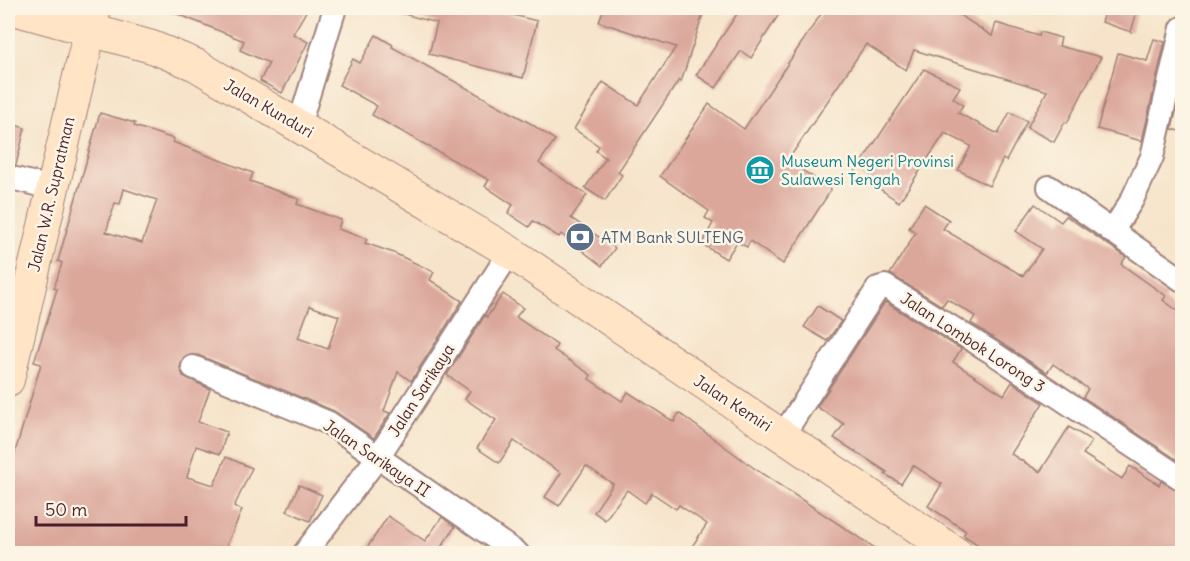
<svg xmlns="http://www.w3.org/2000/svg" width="1190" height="561" viewBox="0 0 1190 561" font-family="Delius,sans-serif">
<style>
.building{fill:#dba79b;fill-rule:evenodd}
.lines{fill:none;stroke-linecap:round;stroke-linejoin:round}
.street-casing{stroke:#a0817a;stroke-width:26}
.secondary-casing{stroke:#a0817a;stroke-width:34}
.street{stroke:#fff;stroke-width:22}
.secondary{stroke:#ffe4c6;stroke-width:32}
.labels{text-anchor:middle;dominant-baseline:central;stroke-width:5;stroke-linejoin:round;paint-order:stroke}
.street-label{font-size:16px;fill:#4a1f2b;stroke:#fcf5e5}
.culture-label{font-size:16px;fill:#0d838f;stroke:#fcf5e5;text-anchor:start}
.service-label{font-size:16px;fill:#4e5e75;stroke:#fcf5e5;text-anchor:start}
</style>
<rect width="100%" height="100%" fill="#fcf5e5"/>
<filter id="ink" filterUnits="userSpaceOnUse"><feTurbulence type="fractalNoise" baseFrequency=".0167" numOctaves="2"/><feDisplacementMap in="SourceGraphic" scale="12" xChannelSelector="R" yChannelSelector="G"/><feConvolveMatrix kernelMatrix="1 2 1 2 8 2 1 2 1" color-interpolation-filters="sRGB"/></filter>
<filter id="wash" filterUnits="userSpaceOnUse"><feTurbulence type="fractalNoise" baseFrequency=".008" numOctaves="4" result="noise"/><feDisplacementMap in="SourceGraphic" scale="24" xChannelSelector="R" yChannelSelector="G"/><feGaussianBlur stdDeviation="1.35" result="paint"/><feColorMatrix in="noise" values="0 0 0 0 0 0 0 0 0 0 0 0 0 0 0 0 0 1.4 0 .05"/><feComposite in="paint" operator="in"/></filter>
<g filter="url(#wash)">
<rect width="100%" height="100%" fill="#f6e3c9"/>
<g id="blocks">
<g class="building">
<polygon points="163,8 308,8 293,34 308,42 282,93 260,81 269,63 240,50 244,41"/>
<polygon points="400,8 485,8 537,21 523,78 429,54 437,23 400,13"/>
<polygon points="604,8 705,8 681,82 679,80 618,172 622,175 605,201 585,188 606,158 596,151 599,146 574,129 603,82 638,105 676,47 599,22"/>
<polygon points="741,8 783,8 751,58 741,51 716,88 696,75"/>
<polygon points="825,8 949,8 992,36 996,23 1039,36 1040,32 1061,38 1059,46 1101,57 1067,123 1065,122 1054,142 1027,128 1047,91 914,50 906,70 866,44 788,160 831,190 783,264 750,241 747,247 737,242 726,259 702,244 713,223 705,218 709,211 660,176 709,104 744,129"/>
<polygon points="1106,8 1138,8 1131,32 1102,22"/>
<polygon points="376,35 393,45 392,47 528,122 555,140 539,163 587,195 571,218 615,248 602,266 561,234 559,237 533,221 529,227 508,213 513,205 485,186 489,180 372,115 377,106 339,85 353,59 360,63"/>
<polygon points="1154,39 1165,42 1142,141 1097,129 1118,53 1147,61"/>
<polygon points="924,69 960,87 953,98 963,105 958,113 998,134 1010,112 1027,121 1006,161 1003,159 989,186 958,170 971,146 945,133 899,202 855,172"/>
<polygon points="1182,85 1182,132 1172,129"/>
<path d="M100,113L135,123L134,126L174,139L173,142L253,173L250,181L299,199L297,204L341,220L338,229L367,239L365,243L394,253L434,272L430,280L462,301L411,381L398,372L384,411L390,413L374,438L334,411L198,355L184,357L180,368L183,376L210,389L198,422L227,432L220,454L196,446L187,477L214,485L226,457L252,468L234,507L242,510L223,554H8V476L41,364L34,362L57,289L54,288L62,263L58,261ZM124,189L157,200L142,243L106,232L115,203L120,204ZM310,306L339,316L328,349L298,338Z"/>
<polygon points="8,123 25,128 16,165 8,164"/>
<polygon points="924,204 949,220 943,229 1023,276 1042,249 1016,231 1035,204 1061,222 1066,216 1126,257 1121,264 1166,296 1163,300 1182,314 1182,463 1083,397 1088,389 1053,364 1047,373 971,323 975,316 947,299 942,306 890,274 916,232 909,228"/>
<polygon points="503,294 523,308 516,317 557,345 554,350 591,375 589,379 622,401 628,392 674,422 679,413 758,471 884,554 687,554 707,524 679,505 676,509 652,493 645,503 627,490 605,520 594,512 613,484 586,466 559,506 545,497 561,473 514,441 499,463 477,448 496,420 465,399 470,391 447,375 485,315 487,317"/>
<polygon points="885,302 961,349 953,362 1004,395 1012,382 1043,403 1011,454 1040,472 1069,427 1092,441 1083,454 1122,479 1130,466 1159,485 1161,481 1182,492 1182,547 1178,554 992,554 963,535 966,531 928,506 942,484 913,465 901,484 885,474 887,472 834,438 844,424 817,407"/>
<polygon points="818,306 841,321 827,341 804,327"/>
<polygon points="299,485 322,495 310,521 287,511"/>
<polygon points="388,516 425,541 442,517 455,527 439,550 444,554 363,554"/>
</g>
</g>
</g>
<g filter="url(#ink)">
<use href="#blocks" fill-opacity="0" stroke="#a0817a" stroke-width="1.5"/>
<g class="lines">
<g class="street-casing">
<g id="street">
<polyline points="299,125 335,8"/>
<polyline points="8,177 51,188"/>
<polyline points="1049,187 1182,280"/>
<polyline points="1112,232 1132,200 1152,157 1182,28"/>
<polyline points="193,367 329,423 518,554"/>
<polyline points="783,435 878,288 885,286 993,353 1182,479"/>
<polyline points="304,554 378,457 510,252"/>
</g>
</g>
<g class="secondary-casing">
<g id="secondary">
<polyline points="10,8 152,47 196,65 510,252 957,554"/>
<polyline points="8,380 95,8"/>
</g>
</g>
<use href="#street" class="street"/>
<use href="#secondary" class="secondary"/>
</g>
</g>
<defs>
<g id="museum-disc" transform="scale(1.5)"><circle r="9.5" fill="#0f9aa8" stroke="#fcf5e5"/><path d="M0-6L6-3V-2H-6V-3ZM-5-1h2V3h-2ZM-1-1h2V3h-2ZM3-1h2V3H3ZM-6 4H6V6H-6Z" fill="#fff"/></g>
<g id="bank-disc" transform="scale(1.5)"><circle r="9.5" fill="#5c6f8a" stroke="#fcf5e5"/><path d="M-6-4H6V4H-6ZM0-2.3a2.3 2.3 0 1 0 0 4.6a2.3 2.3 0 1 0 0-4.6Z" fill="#fff"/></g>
</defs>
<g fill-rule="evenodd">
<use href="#museum-disc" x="760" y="170"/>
<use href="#bank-disc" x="580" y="237"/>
</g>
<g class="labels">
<g class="street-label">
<text transform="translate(269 108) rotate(30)">Jalan Kunduri</text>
<text transform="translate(51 194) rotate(-77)">Jalan W.R. Supratman</text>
<text transform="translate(973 342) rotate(33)">Jalan Lombok Lorong 3</text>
<text transform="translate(421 390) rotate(-57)">Jalan Sarikaya</text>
<text transform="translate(733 403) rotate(33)">Jalan Kemiri</text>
<text transform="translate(377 458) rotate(34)">Jalan Sarikaya II</text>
</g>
<g class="culture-label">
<text x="781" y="161">Museum Negeri Provinsi<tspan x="781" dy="18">Sulawesi Tengah</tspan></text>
</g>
<g class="service-label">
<text x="601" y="237">ATM Bank SULTENG</text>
</g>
</g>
<rect width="1190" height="561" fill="none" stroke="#fcf5e5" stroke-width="30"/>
<path d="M36 516v9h150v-9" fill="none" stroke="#4a1f2b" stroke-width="3"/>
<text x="45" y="516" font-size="18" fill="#4a1f2b" stroke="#fcf5e5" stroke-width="4.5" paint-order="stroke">50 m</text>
</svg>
